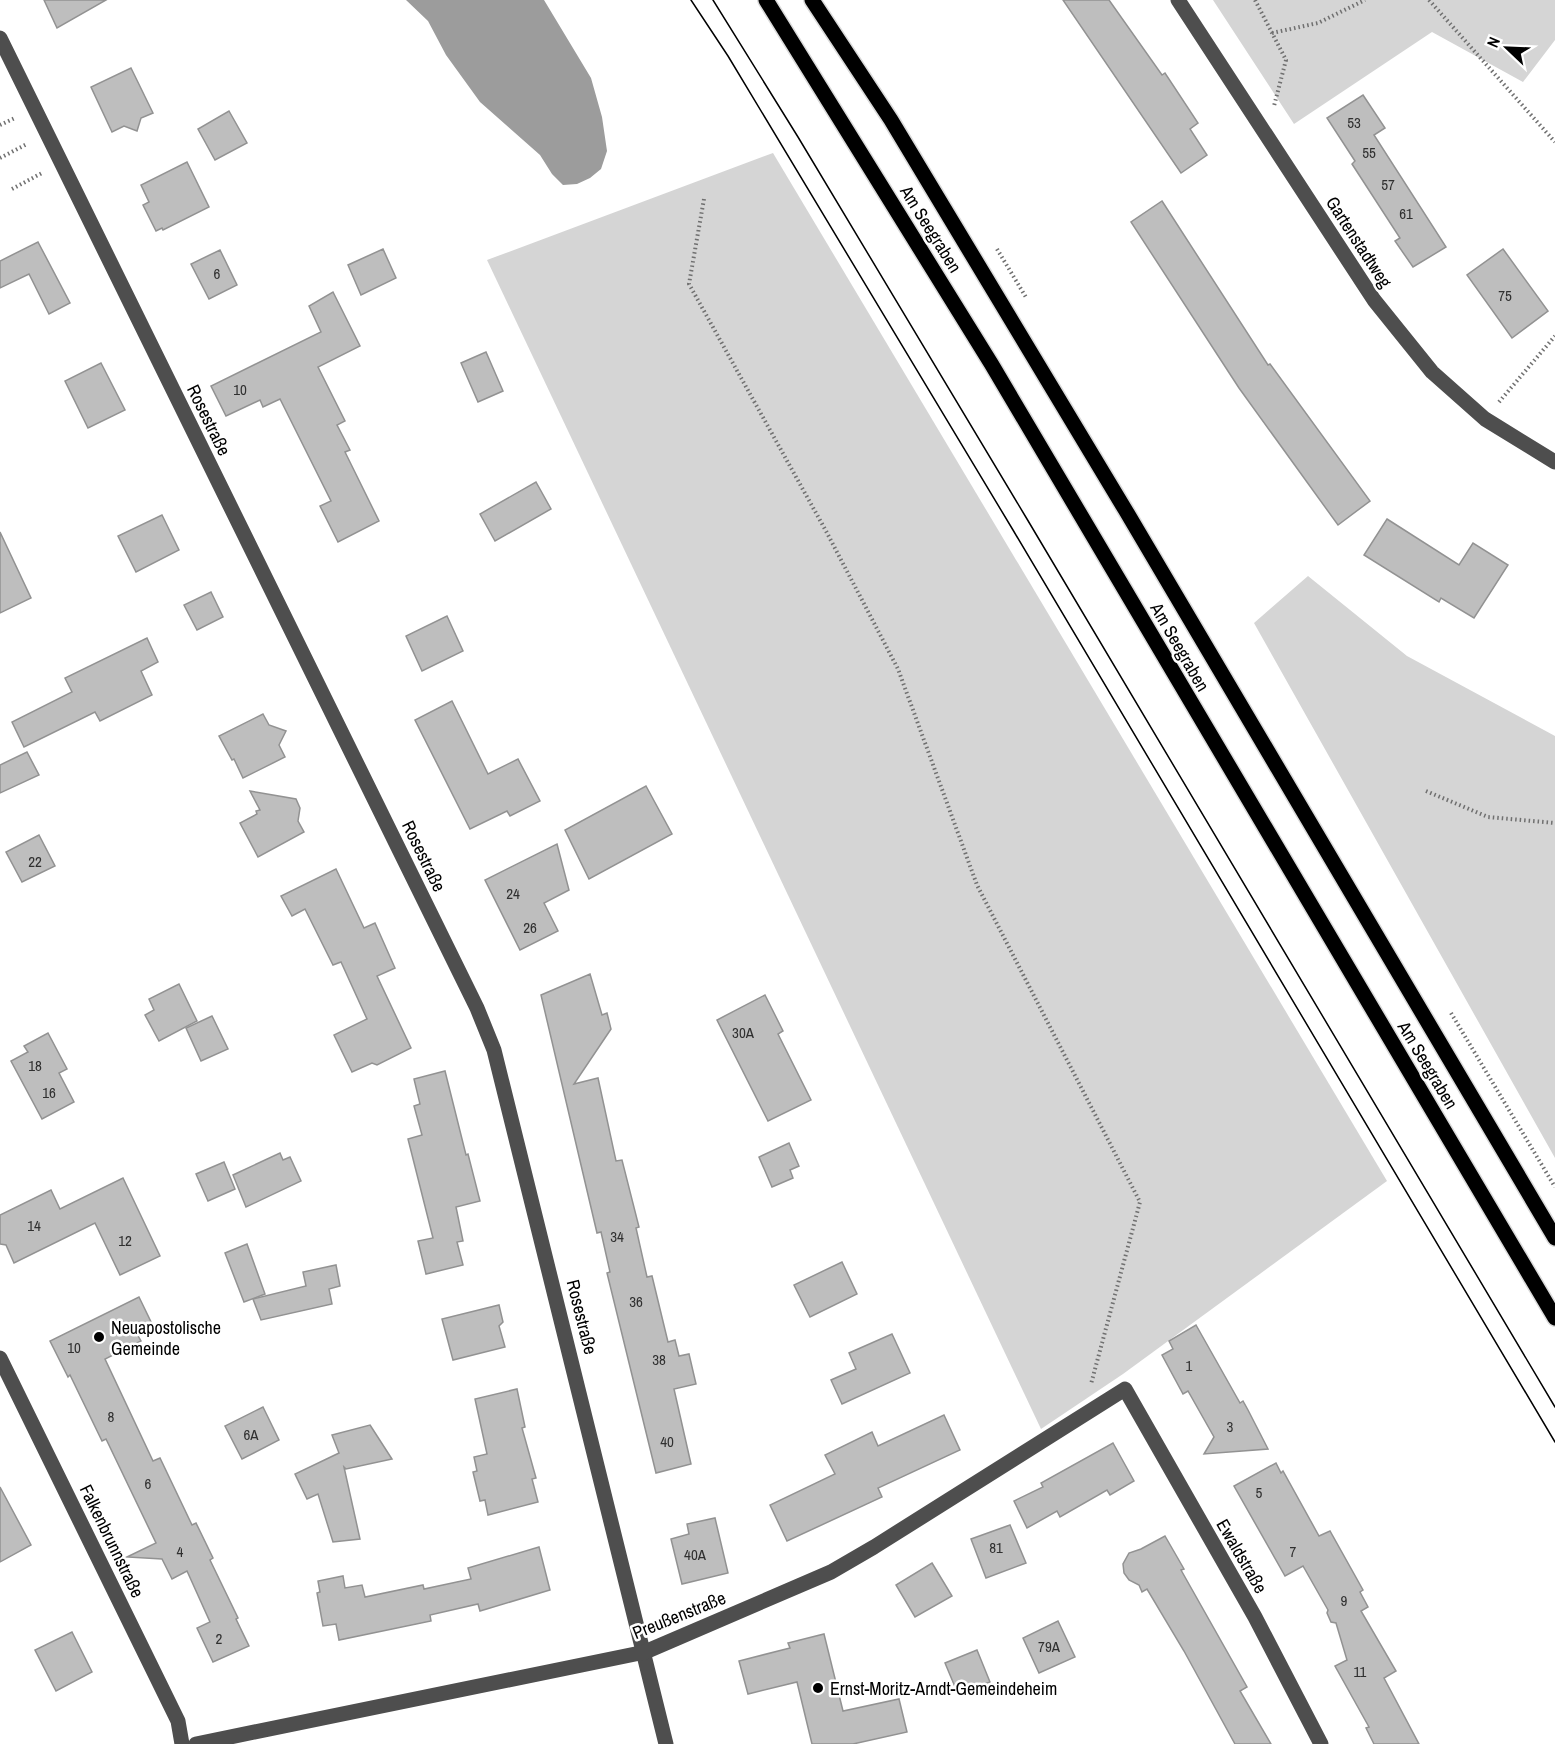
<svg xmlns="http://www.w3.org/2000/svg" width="1555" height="1744" viewBox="0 0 1555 1744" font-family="'Archivo Narrow',sans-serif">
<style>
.green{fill:#d5d5d5}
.water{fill:#9c9c9c}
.building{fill:#bebebe;stroke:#929292;stroke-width:1.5}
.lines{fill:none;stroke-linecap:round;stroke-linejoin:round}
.major-casing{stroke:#dbdbdb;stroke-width:18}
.path{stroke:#707070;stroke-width:4;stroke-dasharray:1.5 3;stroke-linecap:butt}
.minor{stroke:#4e4e4e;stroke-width:15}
.major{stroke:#000;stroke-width:15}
.tram{stroke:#000;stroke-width:1.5}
.poi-dot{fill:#000;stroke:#fff;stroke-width:2}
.labels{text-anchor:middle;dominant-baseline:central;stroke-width:5;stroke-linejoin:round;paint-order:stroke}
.number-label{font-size:15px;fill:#303030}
.street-label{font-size:18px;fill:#000;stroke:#fff}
.poi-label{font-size:18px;fill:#000;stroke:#fff;text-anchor:start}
</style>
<rect width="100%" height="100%" fill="#fff"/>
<g class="green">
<polygon points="1213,0 1555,0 1555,40 1523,82 1432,32 1294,124"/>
<polygon points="773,153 1387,1181 1123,1374 1041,1429 487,260"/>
<polygon points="1308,576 1407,656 1555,736 1555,1158 1254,623"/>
</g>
<polygon class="water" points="406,0 544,0 591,78 602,117 607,151 601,169 590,178 577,184 563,185 552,174 540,155 480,102 446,55 428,21"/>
<g class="building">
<polygon points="44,0 106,0 57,28"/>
<polygon points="1063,0 1109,0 1162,75 1165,73 1198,123 1190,129 1207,155 1181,173"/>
<polygon points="131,68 153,113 141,118 137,131 124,126 112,132 91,87"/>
<polygon points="1363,95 1385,128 1374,135 1446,247 1413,267 1395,241 1400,238 1352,164 1355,161 1327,118"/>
<polygon points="229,111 247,143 215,160 198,129"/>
<polygon points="187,162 209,207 163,230 162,228 156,231 143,205 149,202 141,185"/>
<polygon points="1162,201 1268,365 1270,364 1370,501 1338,525 1239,388 1131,222"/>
<polygon points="38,242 70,303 49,314 29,274 0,288 0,261"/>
<polygon points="383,249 396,278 361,295 348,265"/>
<polygon points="1503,249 1548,311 1512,338 1467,275"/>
<polygon points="220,250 237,285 209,299 191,264"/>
<polygon points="333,292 360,346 318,367 345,421 337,425 350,450 345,452 379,521 338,542 320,506 331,501 280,399 263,407 260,400 226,416 211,386 321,332 309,306"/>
<polygon points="486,352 503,391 478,402 461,363"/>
<polygon points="101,363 125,410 88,428 65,381"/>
<polygon points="536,482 551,509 495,541 480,514"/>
<polygon points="162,515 179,550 136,572 118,536"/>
<polygon points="1387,519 1459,565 1473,543 1508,565 1474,618 1441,598 1439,602 1364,555"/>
<polygon points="0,532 31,598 0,613"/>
<polygon points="211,592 223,617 197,630 184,605"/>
<polygon points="447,616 463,651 422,671 406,636"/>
<polygon points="147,638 158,662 141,671 152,695 100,721 95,712 24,747 12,722 72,692 65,678"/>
<polygon points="452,701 488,774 518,759 540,801 510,816 507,811 470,829 415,720"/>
<polygon points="263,714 269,725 286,731 279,745 285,757 243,778 234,759 232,760 219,736"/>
<polygon points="27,752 39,775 0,793 0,765"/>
<polygon points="646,786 672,834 589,879 565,830"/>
<polygon points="250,791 296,799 300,808 298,821 304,832 258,857 240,823 257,814 256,811 260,810"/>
<polygon points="39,835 55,866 22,882 6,852"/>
<polygon points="557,844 569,890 544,903 558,931 520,950 485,880"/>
<polygon points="336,869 364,928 375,923 395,968 377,976 411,1048 377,1065 372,1063 352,1072 334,1035 367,1019 341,962 333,965 305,909 292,916 281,896"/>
<polygon points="590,974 602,1015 607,1013 611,1029 574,1084 598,1078 616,1161 622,1160 639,1227 636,1228 647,1277 652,1276 668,1342 675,1340 679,1356 689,1354 696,1384 674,1389 691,1464 656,1473 607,1273 610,1272 601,1232 597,1233 541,995"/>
<polygon points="179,984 197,1021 159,1041 145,1015 154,1010 149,999"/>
<polygon points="765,995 783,1031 778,1034 811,1100 768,1121 717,1020"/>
<polygon points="212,1016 228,1049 201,1061 186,1028"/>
<polygon points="48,1033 67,1069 59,1073 74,1102 42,1119 11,1061 28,1052 24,1046"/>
<polygon points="445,1071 466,1155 468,1154 480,1201 456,1207 463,1241 457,1242 463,1265 426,1274 418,1241 433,1238 408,1139 422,1135 414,1106 420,1104 414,1079"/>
<polygon points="789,1143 799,1166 790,1170 793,1178 772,1187 759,1157"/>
<polygon points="280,1153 283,1160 290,1157 301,1181 246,1207 233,1175"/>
<polygon points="224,1162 235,1189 208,1201 196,1174"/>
<polygon points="123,1178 160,1256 120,1275 95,1223 14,1263 6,1245 0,1244 0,1215 51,1190 60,1209"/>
<polygon points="247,1244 265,1294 244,1302 225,1253"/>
<polygon points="842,1262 857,1294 810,1317 794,1285"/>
<polygon points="336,1265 340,1286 329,1289 332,1304 261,1320 253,1299 306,1286 303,1272"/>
<polygon points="139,1297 153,1326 137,1334 141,1341 105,1359 153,1461 160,1458 192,1525 196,1523 213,1558 210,1560 238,1618 236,1619 249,1646 213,1662 197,1628 210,1622 187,1571 172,1579 162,1559 127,1557 156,1543 106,1439 102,1441 70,1375 68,1377 50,1341"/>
<polygon points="499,1305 503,1322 499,1326 505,1347 453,1360 442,1319"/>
<polygon points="1196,1325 1240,1403 1243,1401 1248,1410 1268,1449 1204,1454 1214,1437 1188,1391 1183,1394 1162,1355 1173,1349 1169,1341"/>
<polygon points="892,1334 910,1373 842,1404 831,1380 856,1369 849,1353"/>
<polygon points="517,1389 525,1427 522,1428 536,1478 532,1479 538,1502 488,1515 485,1500 480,1501 473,1472 477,1471 474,1457 487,1454 475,1399"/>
<polygon points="263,1407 279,1440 242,1459 225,1426"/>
<polygon points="944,1415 960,1450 878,1488 882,1497 787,1541 770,1505 835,1474 825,1455 872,1432 878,1446"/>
<polygon points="370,1425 392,1459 346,1469 344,1467 360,1539 333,1542 318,1494 307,1499 295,1474 339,1453 332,1435"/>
<polygon points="1113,1443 1134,1481 1110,1495 1107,1490 1060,1517 1057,1511 1027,1528 1014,1501 1043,1487 1041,1483"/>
<polygon points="1276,1463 1281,1473 1283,1471 1319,1536 1330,1531 1363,1590 1360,1592 1368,1607 1361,1611 1396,1671 1384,1678 1419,1744 1374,1744 1366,1728 1369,1727 1335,1666 1347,1660 1336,1623 1331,1622 1327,1613 1328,1610 1303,1566 1285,1576 1234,1486"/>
<polygon points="0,1487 31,1545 0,1562"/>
<polygon points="715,1518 728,1573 682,1584 671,1539 689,1534 687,1524"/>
<polygon points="1010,1525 1026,1563 986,1578 971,1539"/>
<polygon points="1165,1536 1184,1569 1181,1570 1247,1687 1240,1691 1271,1744 1235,1744 1184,1651 1147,1589 1142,1592 1139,1585 1129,1580 1124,1573 1123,1564 1129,1553 1141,1549"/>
<polygon points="539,1547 550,1590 480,1611 478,1604 430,1615 431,1621 339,1640 336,1624 323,1626 317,1593 320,1592 318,1581 343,1576 345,1588 362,1585 365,1597 423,1585 424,1589 471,1579 468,1568"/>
<polygon points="932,1563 952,1596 915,1617 896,1585"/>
<polygon points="1058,1621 1075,1657 1039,1673 1023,1638"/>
<polygon points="72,1632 92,1672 56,1691 35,1650"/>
<polygon points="824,1634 843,1711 899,1699 907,1732 853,1744 812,1744 797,1682 748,1694 739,1661 790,1648 788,1643"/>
<polygon points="977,1650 990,1682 958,1694 945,1663"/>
</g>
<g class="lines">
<g class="major-casing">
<g id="major">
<polyline points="766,0 992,365 1555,1318"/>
<polyline points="812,0 891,120 1126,511 1555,1238"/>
</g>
</g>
<g class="path">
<polyline points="1255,0 1286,60 1274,106"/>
<polyline points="1429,0 1555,142"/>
<polyline points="1272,33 1318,23 1365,0"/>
<polyline points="0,125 15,118"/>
<polyline points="0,158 27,144"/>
<polyline points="12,189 42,173"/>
<polyline points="704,199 689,284 826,531 898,669 977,885 1140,1202 1091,1384"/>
<polyline points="997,249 1027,299"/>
<polyline points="1499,402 1555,336"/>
<polyline points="1426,791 1488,817 1555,823"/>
<polyline points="1451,1013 1555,1187"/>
</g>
<g class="minor">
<polyline points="1178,0 1374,300 1432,372 1485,419 1555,462"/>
<polyline points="0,38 477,1008 494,1050 666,1744"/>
<polyline points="0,1358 178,1721 182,1744"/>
<polyline points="196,1744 645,1652 831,1572 874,1547 1125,1389 1255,1617 1321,1744"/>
</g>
<use href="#major" class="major"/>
<g class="tram">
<polyline points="691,0 728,56 1013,530 1555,1442"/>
<polyline points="713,0 798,137 1027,519 1555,1407"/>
</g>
</g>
<g class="poi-dot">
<circle cx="99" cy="1337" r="6"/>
<circle cx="818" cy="1688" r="6"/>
</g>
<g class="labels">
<g class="number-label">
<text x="1354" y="122">53</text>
<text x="1369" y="152">55</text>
<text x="1388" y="184">57</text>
<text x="1406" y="213">61</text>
<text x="217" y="273">6</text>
<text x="1505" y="295">75</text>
<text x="240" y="389">10</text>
<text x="35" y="861">22</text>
<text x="513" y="893">24</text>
<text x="530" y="927">26</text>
<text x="743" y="1032">30A</text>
<text x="35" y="1065">18</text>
<text x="49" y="1092">16</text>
<text x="34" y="1225">14</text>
<text x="617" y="1236">34</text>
<text x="125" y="1240">12</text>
<text x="636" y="1301">36</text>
<text x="74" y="1347">10</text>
<text x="659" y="1359">38</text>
<text x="1189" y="1365">1</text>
<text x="111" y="1416">8</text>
<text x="1230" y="1426">3</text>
<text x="251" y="1434">6A</text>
<text x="667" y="1441">40</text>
<text x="148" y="1483">6</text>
<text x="1259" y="1492">5</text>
<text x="996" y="1547">81</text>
<text x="180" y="1551">4</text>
<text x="1293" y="1551">7</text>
<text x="695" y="1554">40A</text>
<text x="1344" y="1600">9</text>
<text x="219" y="1638">2</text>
<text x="1049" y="1646">79A</text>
<text x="1360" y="1671">11</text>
</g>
<g class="street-label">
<text transform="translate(931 229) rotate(58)">Am Seegraben</text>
<text transform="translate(1359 242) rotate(57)">Gartenstadtweg</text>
<text transform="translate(209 420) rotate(64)">Rosestraße</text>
<text transform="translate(1180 647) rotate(60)">Am Seegraben</text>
<text transform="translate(424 856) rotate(64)">Rosestraße</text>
<text transform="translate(1428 1065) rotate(59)">Am Seegraben</text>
<text transform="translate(582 1317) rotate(76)">Rosestraße</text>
<text transform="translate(112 1541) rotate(64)">Falkenbrunnstraße</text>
<text transform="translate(1242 1556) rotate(60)">Ewaldstraße</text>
<text transform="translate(679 1615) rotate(-22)">Preußenstraße</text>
</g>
<g class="poi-label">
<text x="111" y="1327">Neuapostolische<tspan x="111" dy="21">Gemeinde</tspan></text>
<text x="830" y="1688">Ernst-Moritz-Arndt-Gemeindeheim</text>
</g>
</g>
<g transform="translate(1507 48) rotate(293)" stroke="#ffffff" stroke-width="4.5" paint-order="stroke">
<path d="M0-4.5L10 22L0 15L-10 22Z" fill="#000000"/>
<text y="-9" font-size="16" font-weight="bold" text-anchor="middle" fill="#000000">N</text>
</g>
</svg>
